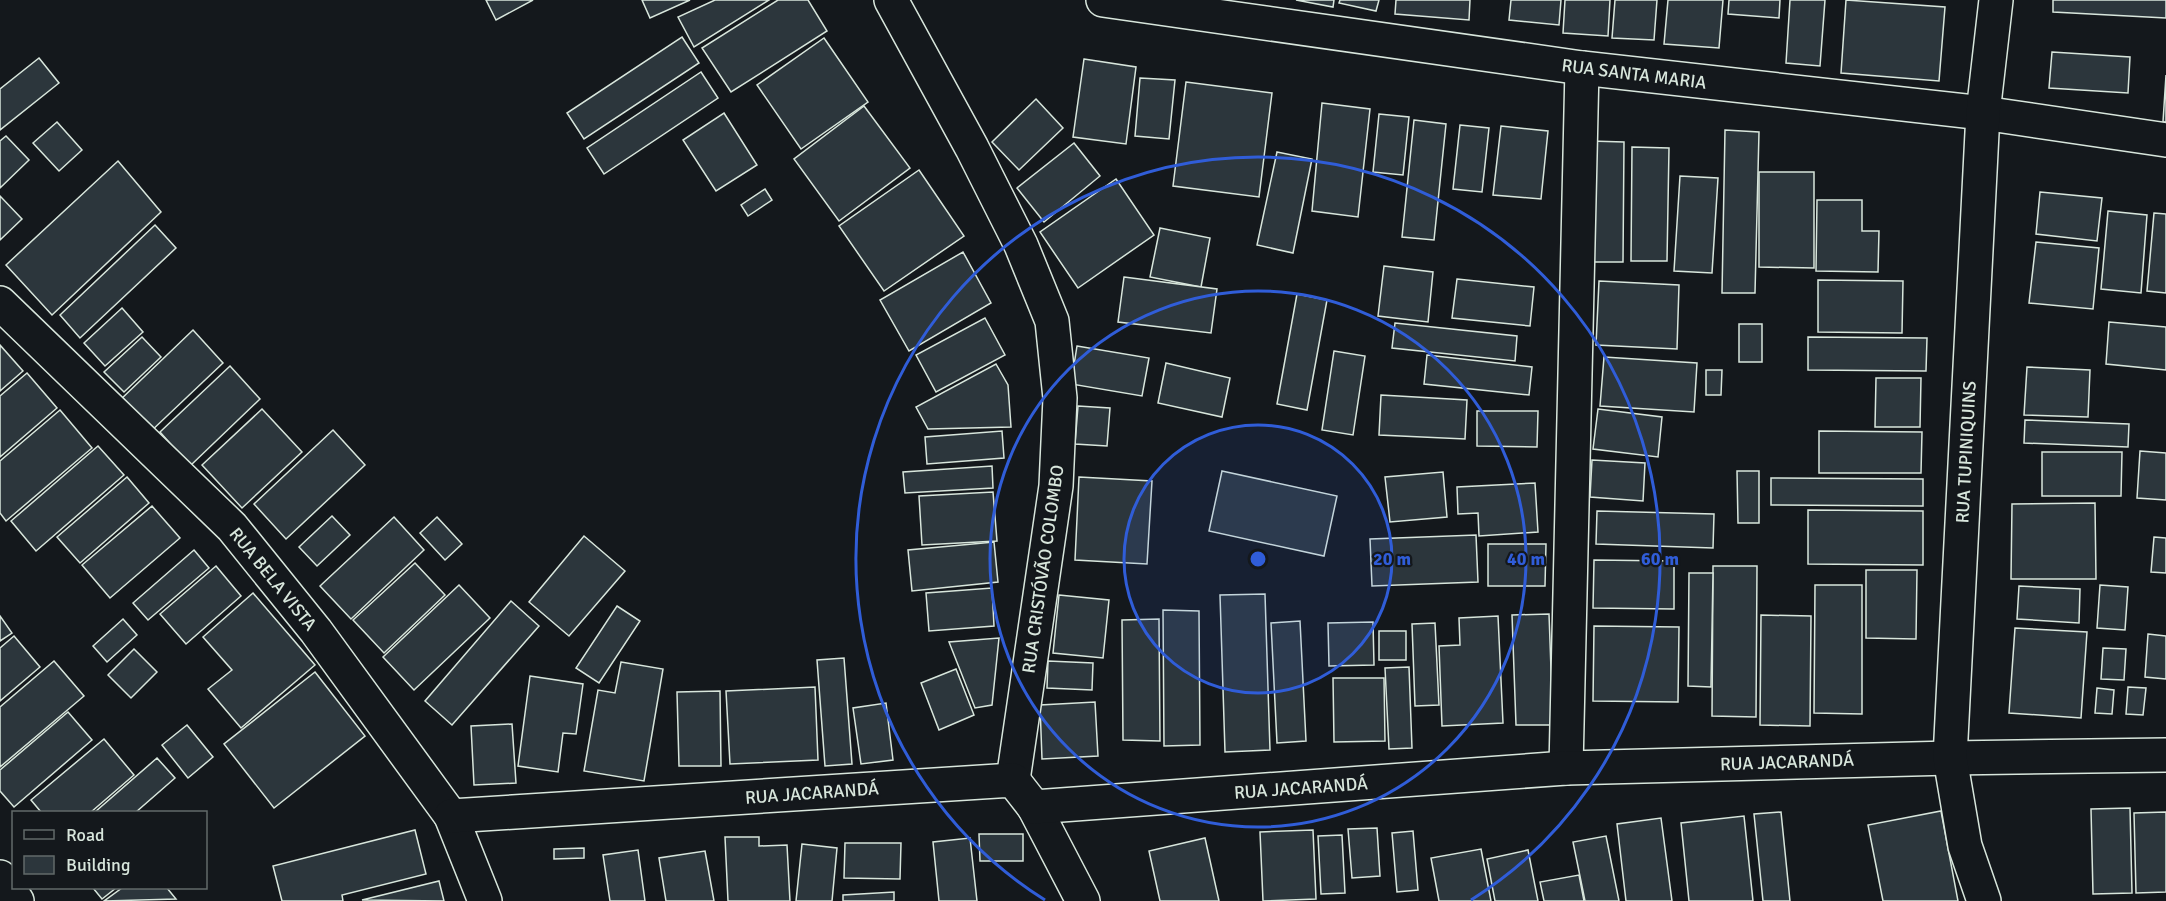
<svg xmlns="http://www.w3.org/2000/svg" width="2166" height="901" viewBox="0 0 2166 901" font-family="Signika,sans-serif">
<style>
.building{fill:#2c363c;stroke:#d8e6dc;stroke-width:1.5}
.lines{fill:none;stroke-linecap:round;stroke-linejoin:round}
.minor-casing{stroke:#d8e6dc;stroke-width:36}
.minor{stroke:#14181c;stroke-width:33}
.ring{fill:none;stroke:#305dd8;stroke-width:3}
.labels{text-anchor:middle;dominant-baseline:central;stroke-width:4.5;stroke-linejoin:round;paint-order:stroke}
.street-label{font-size:18px;fill:#d8e6dc;stroke:#14181c}
.centre{fill:#305dd8;stroke:#14181c;stroke-width:3}
.ring-label{font-size:18px;text-anchor:middle;font-weight:bold;fill:#305dd8;stroke:#14181c;stroke-width:4.5;stroke-linejoin:round;paint-order:stroke}
</style>
<rect width="100%" height="100%" fill="#14181c"/>
<g class="building">
<polygon points="486,0 533,0 496,20"/>
<polygon points="642,0 690,0 650,18"/>
<polygon points="715,0 769,0 694,47 678,17"/>
<polygon points="778,0 808,0 827,31 731,92 702,48"/>
<polygon points="1296,0 1334,0 1333,7"/>
<polygon points="1340,0 1379,0 1376,11 1339,3"/>
<polygon points="1396,0 1470,0 1469,20 1395,14"/>
<polygon points="1511,0 1561,0 1559,25 1509,20"/>
<polygon points="1565,0 1610,0 1608,36 1563,33"/>
<polygon points="1615,0 1657,0 1654,40 1612,38"/>
<polygon points="1668,0 1723,0 1719,48 1664,44"/>
<polygon points="1729,0 1780,0 1779,18 1728,14"/>
<polygon points="1790,0 1825,0 1820,66 1786,63"/>
<polygon points="1846,0 1945,7 1939,81 1841,73"/>
<polygon points="2053,0 2166,0 2166,18 2053,12"/>
<polygon points="682,37 699,63 584,139 567,113"/>
<polygon points="824,38 868,102 801,149 757,85"/>
<polygon points="2052,52 2130,57 2128,93 2049,88"/>
<polygon points="39,58 59,83 0,130 0,89"/>
<polygon points="1084,59 1136,67 1126,144 1073,137"/>
<polygon points="701,72 718,98 604,174 587,148"/>
<polygon points="2166,75 2166,122 2163,122"/>
<polygon points="1140,78 1175,80 1169,139 1135,136"/>
<polygon points="1186,82 1272,93 1259,197 1173,186"/>
<polygon points="1036,99 1063,128 1019,170 992,142"/>
<polygon points="1322,103 1370,109 1358,217 1312,211"/>
<polygon points="864,106 910,168 839,221 794,159"/>
<polygon points="724,113 757,165 716,191 683,140"/>
<polygon points="1379,114 1409,117 1403,175 1373,172"/>
<polygon points="1414,120 1446,124 1434,240 1402,237"/>
<polygon points="57,122 82,150 59,171 33,143"/>
<polygon points="1460,125 1489,128 1482,192 1453,189"/>
<polygon points="1501,126 1548,131 1541,199 1493,195"/>
<polygon points="1725,130 1759,132 1755,293 1722,293"/>
<polygon points="6,136 29,160 0,188 0,141"/>
<polygon points="1590,141 1624,142 1623,262 1588,262"/>
<polygon points="1074,143 1100,176 1044,222 1017,188"/>
<polygon points="1632,147 1669,148 1667,261 1631,261"/>
<polygon points="1277,152 1312,159 1293,253 1257,245"/>
<polygon points="118,161 161,212 52,315 6,265"/>
<polygon points="919,170 964,236 884,291 839,226"/>
<polygon points="1759,172 1814,172 1814,268 1759,267"/>
<polygon points="1680,176 1718,178 1712,273 1674,271"/>
<polygon points="1116,179 1154,235 1078,288 1040,232"/>
<polygon points="765,189 772,200 748,216 741,205"/>
<polygon points="2040,192 2102,198 2097,241 2036,234"/>
<polygon points="0,196 22,219 0,240"/>
<polygon points="1817,200 1862,200 1862,231 1879,231 1878,272 1816,271"/>
<polygon points="2108,211 2147,215 2141,293 2101,289"/>
<polygon points="2154,213 2166,214 2166,293 2147,291"/>
<polygon points="155,225 176,248 80,338 60,315"/>
<polygon points="1160,228 1210,238 1201,287 1150,277"/>
<polygon points="2036,242 2099,248 2093,309 2029,303"/>
<polygon points="963,252 991,303 909,351 880,300"/>
<polygon points="1384,266 1433,272 1428,322 1378,316"/>
<polygon points="1124,277 1217,289 1211,333 1118,322"/>
<polygon points="1457,279 1534,287 1530,326 1452,318"/>
<polygon points="1818,280 1903,281 1902,333 1818,332"/>
<polygon points="1599,281 1679,285 1677,349 1596,345"/>
<polygon points="1297,294 1327,300 1307,410 1277,404"/>
<polygon points="122,308 143,332 105,366 84,343"/>
<polygon points="985,318 1005,355 936,392 916,355"/>
<polygon points="2109,322 2166,327 2166,370 2106,364"/>
<polygon points="1395,323 1517,336 1515,361 1392,348"/>
<rect x="1739" y="324" width="23" height="38"/>
<polygon points="193,330 223,363 148,434 118,402"/>
<polygon points="142,337 161,357 124,392 104,372"/>
<polygon points="1808,337 1927,338 1926,371 1808,370"/>
<polygon points="0,345 23,371 0,391"/>
<polygon points="1077,346 1149,358 1142,396 1071,384"/>
<polygon points="1334,351 1365,356 1353,435 1322,430"/>
<polygon points="1427,355 1532,367 1529,395 1424,384"/>
<polygon points="1604,357 1697,363 1694,412 1600,406"/>
<polygon points="1166,363 1230,378 1222,417 1158,403"/>
<polygon points="996,364 1008,385 1011,427 928,429 916,407"/>
<polygon points="230,366 260,399 190,466 160,432"/>
<polygon points="2027,367 2090,370 2088,417 2024,415"/>
<polygon points="1706,370 1722,370 1721,395 1706,395"/>
<polygon points="27,373 57,408 0,457 0,396"/>
<polygon points="1876,378 1921,378 1920,427 1875,427"/>
<polygon points="1381,395 1467,400 1465,439 1379,435"/>
<polygon points="1078,406 1110,408 1107,446 1075,444"/>
<polygon points="262,409 302,452 242,508 202,465"/>
<polygon points="1598,409 1662,417 1658,457 1593,449"/>
<polygon points="60,410 92,448 6,521 0,513 0,461"/>
<polygon points="1477,411 1538,411 1537,447 1477,446"/>
<polygon points="2025,420 2129,424 2128,447 2024,443"/>
<polygon points="333,430 365,465 286,539 254,504"/>
<polygon points="1002,431 1004,458 927,464 925,437"/>
<polygon points="1819,431 1922,432 1921,473 1819,473"/>
<polygon points="98,446 124,475 36,551 11,521"/>
<polygon points="2140,451 2166,453 2166,500 2137,498"/>
<polygon points="2042,452 2122,452 2121,496 2042,496"/>
<polygon points="1592,460 1645,463 1643,501 1590,497"/>
<polygon points="992,466 993,488 905,493 903,472"/>
<polygon points="1222,471 1337,496 1324,556 1209,531"/>
<polygon points="1737,471 1759,471 1759,523 1738,523"/>
<polygon points="1443,472 1447,517 1390,522 1385,477"/>
<polygon points="127,477 149,503 80,563 57,537"/>
<polygon points="1079,477 1152,481 1147,564 1075,560"/>
<polygon points="1771,478 1923,479 1923,506 1771,505"/>
<polygon points="1535,483 1538,532 1479,536 1478,513 1458,514 1457,487"/>
<polygon points="993,492 997,541 922,545 919,496"/>
<polygon points="2095,503 2096,579 2011,579 2012,504"/>
<polygon points="152,506 180,538 110,598 82,565"/>
<polygon points="1808,510 1923,511 1923,565 1808,564"/>
<polygon points="1597,511 1714,514 1713,548 1596,544"/>
<polygon points="332,516 350,535 317,566 299,547"/>
<polygon points="394,517 424,550 351,619 320,586"/>
<polygon points="437,517 462,544 445,560 420,533"/>
<polygon points="1476,535 1478,582 1372,586 1370,539"/>
<polygon points="584,536 625,571 569,636 529,602"/>
<polygon points="2154,537 2166,538 2166,573 2151,572"/>
<polygon points="994,542 998,582 912,591 908,550"/>
<polygon points="1488,544 1546,544 1545,586 1488,586"/>
<polygon points="194,550 209,568 148,620 133,603"/>
<polygon points="1594,560 1674,561 1674,609 1593,608"/>
<polygon points="415,563 445,595 384,653 353,620"/>
<polygon points="216,566 241,596 186,644 160,614"/>
<polygon points="1713,566 1757,566 1756,717 1712,716"/>
<polygon points="1866,570 1917,570 1916,639 1866,638"/>
<polygon points="1689,573 1713,573 1711,687 1688,686"/>
<polygon points="459,585 490,618 414,690 383,657"/>
<polygon points="1815,585 1862,585 1862,714 1814,713"/>
<polygon points="2100,585 2128,587 2125,630 2097,628"/>
<polygon points="2019,586 2080,589 2079,623 2017,619"/>
<polygon points="992,588 994,626 929,631 926,593"/>
<polygon points="253,593 315,665 241,728 208,689 232,670 203,637"/>
<polygon points="1265,594 1270,750 1225,752 1220,595"/>
<polygon points="1059,595 1109,600 1103,658 1053,653"/>
<polygon points="511,601 539,626 452,725 425,701"/>
<polygon points="617,606 640,621 599,683 576,668"/>
<polygon points="1163,610 1199,611 1200,745 1164,746"/>
<polygon points="1549,614 1553,725 1516,725 1512,615"/>
<polygon points="1761,615 1811,616 1810,726 1760,725"/>
<polygon points="0,616 12,633 0,641"/>
<polygon points="1498,616 1503,723 1442,726 1439,646 1460,645 1459,618"/>
<polygon points="123,619 137,635 107,662 93,646"/>
<polygon points="1159,619 1160,741 1123,740 1122,620"/>
<polygon points="1300,621 1306,741 1277,743 1271,623"/>
<polygon points="1373,622 1374,665 1329,666 1328,623"/>
<polygon points="1435,623 1439,705 1415,706 1412,624"/>
<polygon points="1594,626 1679,627 1678,702 1593,701"/>
<polygon points="2015,628 2087,632 2081,718 2009,713"/>
<rect x="1379" y="631" width="27" height="29"/>
<polygon points="2148,634 2166,636 2166,679 2145,677"/>
<polygon points="14,636 40,667 0,701 0,648"/>
<polygon points="999,638 992,705 975,708 949,642"/>
<polygon points="2103,648 2126,649 2124,680 2101,679"/>
<polygon points="134,649 157,672 131,698 108,675"/>
<polygon points="844,658 852,764 825,766 817,660"/>
<polygon points="54,661 84,696 0,767 0,707"/>
<polygon points="1048,661 1093,663 1092,690 1047,688"/>
<polygon points="621,662 663,669 644,781 584,771 598,690 615,693"/>
<polygon points="1409,667 1412,748 1389,749 1385,668"/>
<polygon points="956,669 974,715 939,730 921,683"/>
<polygon points="315,672 365,736 274,808 224,744"/>
<polygon points="530,676 583,684 576,734 563,733 558,772 518,766"/>
<polygon points="1333,678 1384,678 1385,741 1334,742"/>
<polygon points="815,687 818,760 730,764 726,691"/>
<polygon points="2128,687 2146,688 2143,715 2126,714"/>
<polygon points="2097,688 2114,690 2112,714 2095,713"/>
<polygon points="720,691 721,766 679,766 677,692"/>
<polygon points="1095,702 1098,756 1042,759 1040,705"/>
<polygon points="886,703 893,760 861,764 853,708"/>
<polygon points="68,712 92,740 14,807 0,791 0,770"/>
<polygon points="512,724 516,783 474,785 471,726"/>
<polygon points="187,725 213,757 188,778 162,745"/>
<polygon points="104,739 134,775 91,812 41,812 31,800"/>
<polygon points="157,758 175,778 136,812 95,812"/>
<polygon points="2130,808 2132,893 2093,894 2091,809"/>
<polygon points="1941,811 1958,901 1883,901 1868,825"/>
<polygon points="1781,812 1790,901 1763,901 1754,814"/>
<polygon points="2166,812 2166,892 2136,893 2134,813"/>
<polygon points="1744,816 1753,901 1689,901 1681,823"/>
<polygon points="1661,818 1672,901 1626,901 1617,824"/>
<polygon points="1377,828 1380,876 1352,878 1348,829"/>
<polygon points="415,830 426,874 342,895 343,901 282,901 273,866"/>
<polygon points="1313,830 1316,899 1263,901 1260,832"/>
<polygon points="1413,831 1418,890 1397,892 1392,833"/>
<polygon points="979,834 1023,834 1023,861 980,861"/>
<polygon points="1342,835 1345,893 1321,894 1318,836"/>
<polygon points="1606,836 1619,901 1585,901 1573,842"/>
<polygon points="725,837 759,837 759,846 787,845 790,901 728,901"/>
<polygon points="970,838 977,901 939,901 933,842"/>
<polygon points="1205,838 1219,901 1160,901 1149,851"/>
<polygon points="845,843 901,843 900,879 844,878"/>
<polygon points="802,844 837,848 832,901 796,901"/>
<polygon points="584,848 584,858 554,859 554,849"/>
<polygon points="1481,849 1491,901 1439,901 1431,858"/>
<polygon points="638,850 645,901 610,901 603,855"/>
<polygon points="1528,850 1538,901 1495,901 1487,859"/>
<polygon points="705,851 714,901 666,901 659,858"/>
<polygon points="1579,875 1584,901 1544,901 1540,882"/>
<polygon points="439,881 444,901 362,900"/>
<polygon points="93,888 116,888 102,899"/>
<polygon points="122,888 167,888 176,899 104,901"/>
<polygon points="894,892 894,901 843,901 843,895"/>
</g>
<g class="lines">
<g class="minor-casing">
<g id="minor">
<polyline points="891,0 972,148 1021,245 1052,321 1060,398 1056,486 1013,780"/>
<polyline points="1103,0 1582,68 1983,113 2166,140"/>
<polyline points="0,303 232,527 316,631 451,816 485,901"/>
<polyline points="1566,768 1582,68"/>
<polyline points="1034,807 1083,901"/>
<polyline points="451,816 1013,780 1034,807 1566,768 1950,758 2166,755"/>
<polyline points="0,877 17,901"/>
<polyline points="1984,901 1965,846 1950,758 1983,113 1996,0"/>
</g>
</g>
<use href="#minor" class="minor"/>
</g>
<circle cx="1258" cy="559" r="134" fill="#305dd8" fill-opacity=".12"/>
<g class="ring">
<circle cx="1258" cy="559" r="134"/>
<circle cx="1258" cy="559" r="268"/>
<path d="M1045 900A402 402 0 1 1 1471 900"/>
</g>
<g class="labels">
<g class="street-label">
<text transform="translate(1634 74) rotate(7)">RUA SANTA MARIA</text>
<text transform="translate(1966 452) rotate(-87)">RUA TUPINIQUINS</text>
<text transform="translate(1043 569) rotate(-82)">RUA CRISTÓVÃO COLOMBO</text>
<text transform="translate(273 579) rotate(51)">RUA BELA VISTA</text>
<text transform="translate(1787 762) rotate(-2)">RUA JACARANDÁ</text>
<text transform="translate(1301 788) rotate(-4)">RUA JACARANDÁ</text>
<text transform="translate(812 793) rotate(-4)">RUA JACARANDÁ</text>
</g>
</g>
<circle cx="1258" cy="559" r="9" class="centre"/>
<g class="ring-label">
<text x="1392" y="565">20 m</text>
<text x="1526" y="565">40 m</text>
<text x="1660" y="565">60 m</text>
</g>
<rect x="12" y="811" width="195" height="78" fill="#14181c" stroke="#626a69" stroke-width="1.5"/>
<rect x="24" y="830" width="30" height="9" fill="#14181c" stroke="#626a69" stroke-width="1.5"/>
<text x="66" y="841" font-size="18" fill="#d8e6dc">Road</text>
<rect x="24" y="856" width="30" height="18" fill="#2c363c" stroke="#626a69" stroke-width="1.5"/>
<text x="66" y="871" font-size="18" fill="#d8e6dc">Building</text>
</svg>
